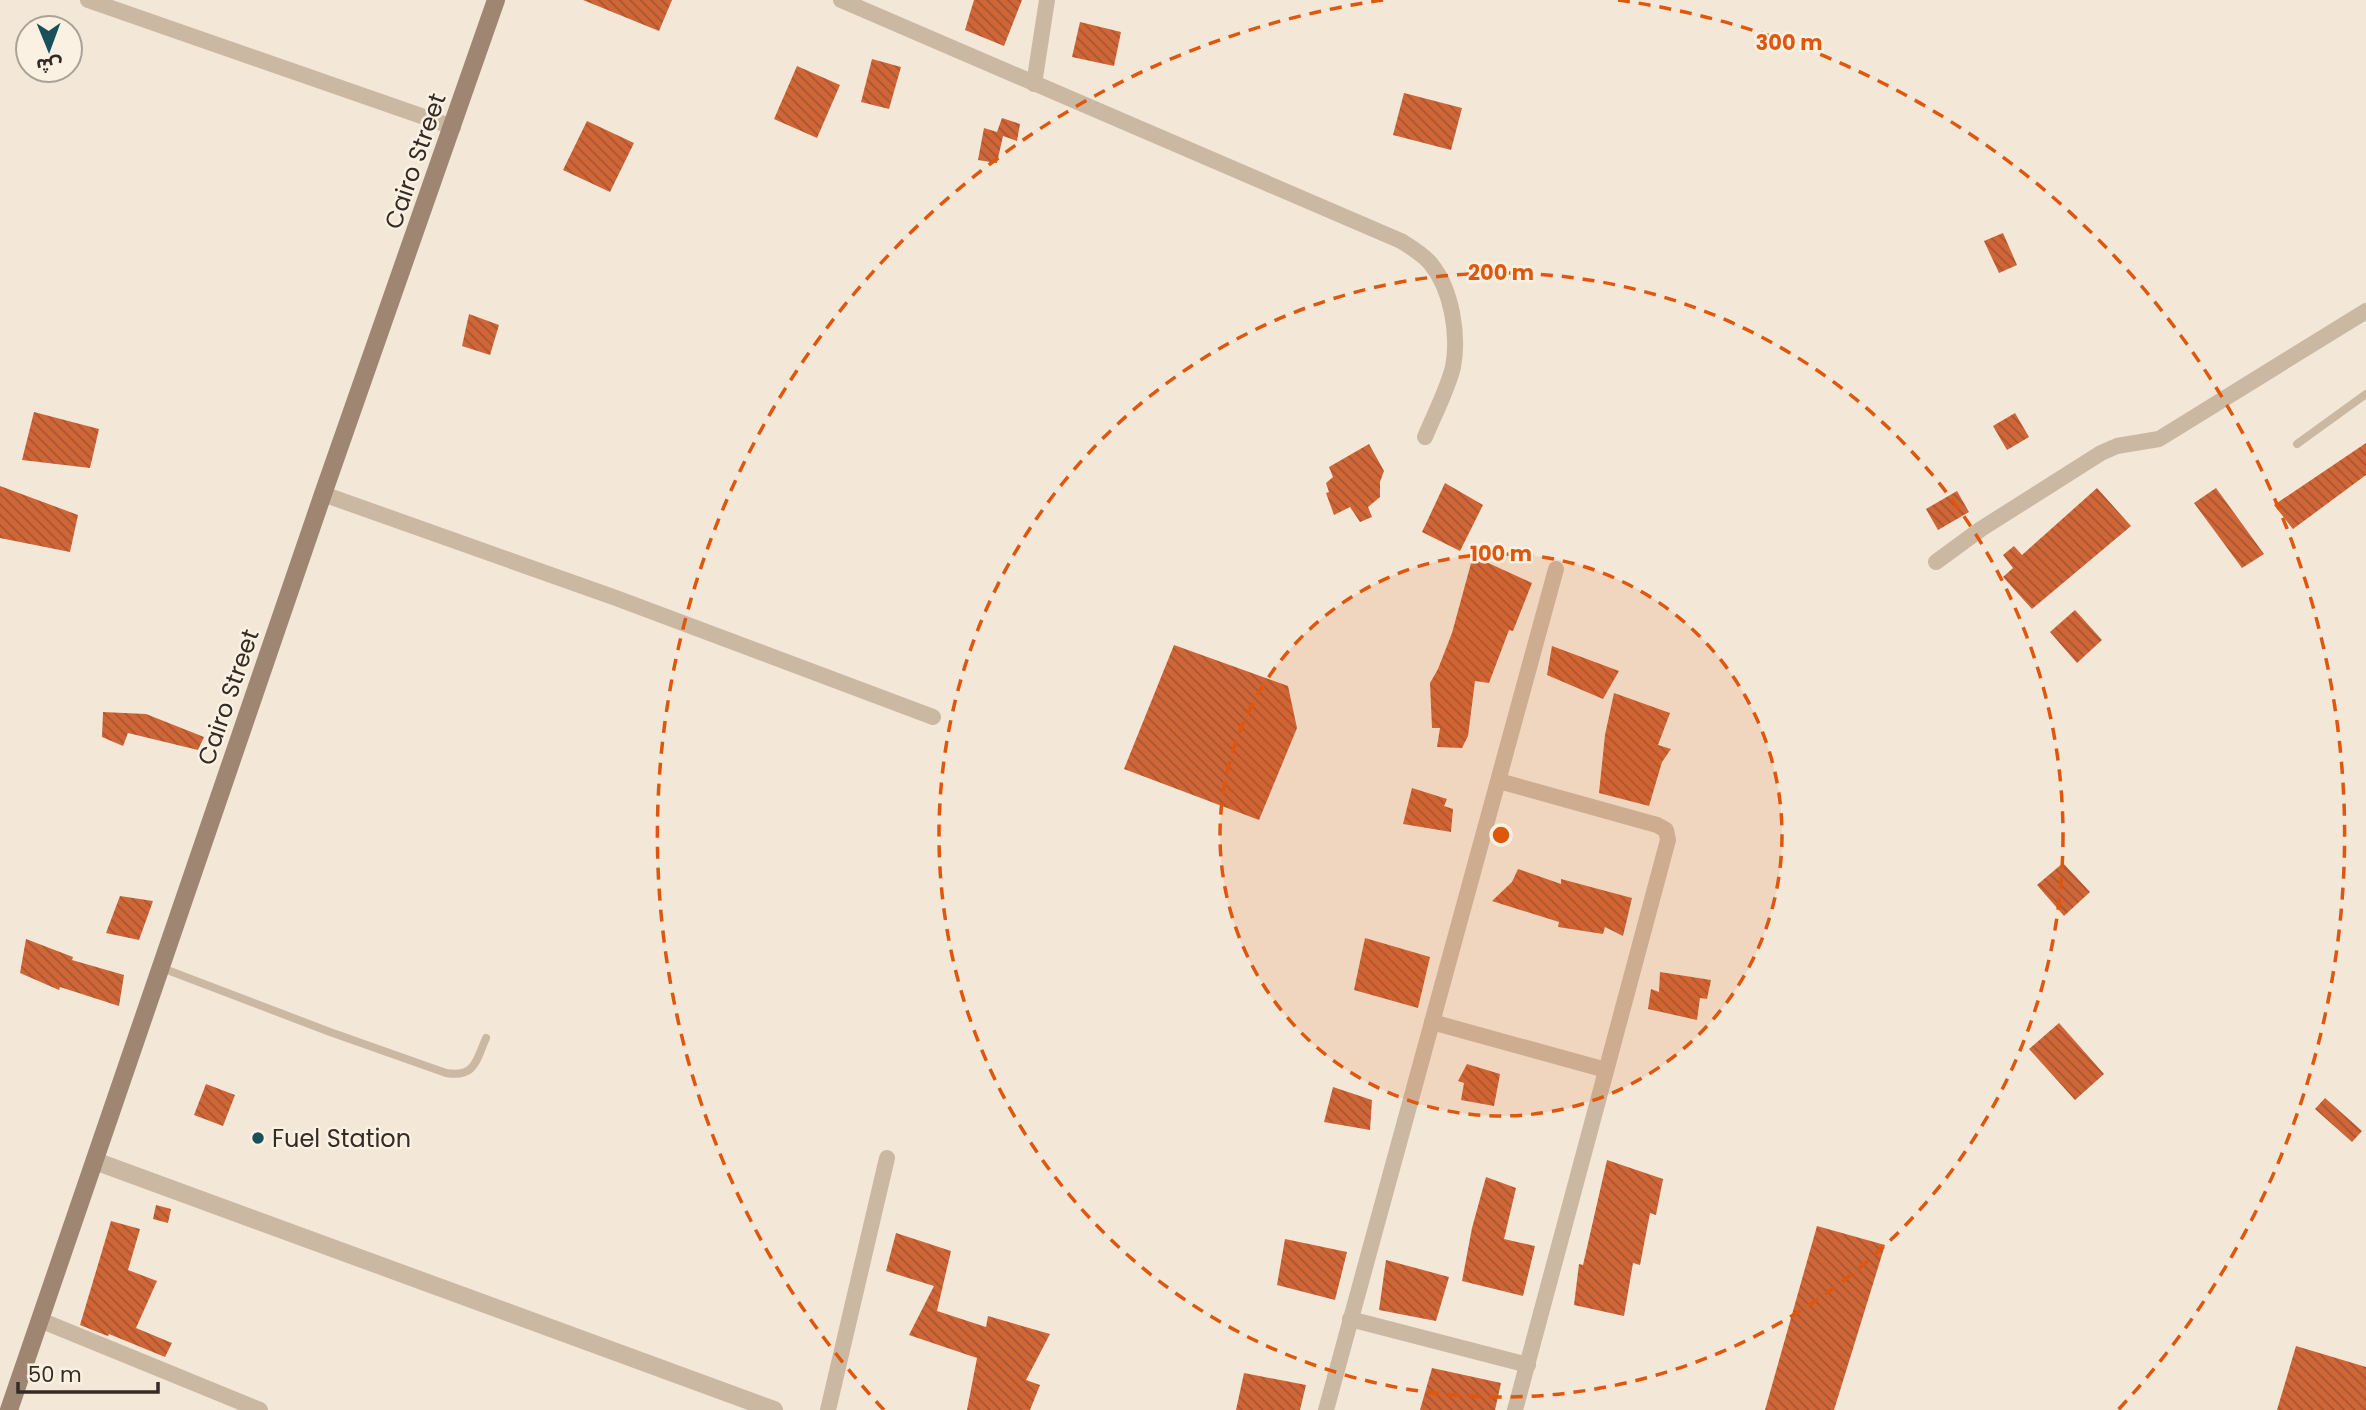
<svg xmlns="http://www.w3.org/2000/svg" width="2366" height="1410" viewBox="0 0 2366 1410" font-family="Poppins,'Noto Sans Arabic',sans-serif">
<style>
.building{fill:url(#building-back-hatch)}
.lines{fill:none;stroke-linecap:round;stroke-linejoin:round}
.service{stroke:#cbb8a2;stroke-width:8}
.minor{stroke:#cbb8a2;stroke-width:16}
.tertiary{stroke:#cbb8a2;stroke-width:18}
.secondary{stroke:#9f8673;stroke-width:18}
.ring{fill:none;stroke:#df570d;stroke-width:3.5;stroke-dasharray:12 9}
.poi-dot{fill:#18515a;stroke:#faf1e3;stroke-width:2.5}
.labels{text-anchor:middle;dominant-baseline:central;stroke-width:5;stroke-linejoin:round;paint-order:stroke}
.street-label{font-size:24px;fill:#352b25;stroke:#faf1e3}
.poi-label{font-size:24px;fill:#352b25;stroke:#faf1e3;text-anchor:start}
.centre{fill:#df570d;stroke:#faf1e3;stroke-width:3.5}
.ring-label{font-size:21px;text-anchor:middle;font-weight:bold;fill:#df570d;stroke:#faf1e3;stroke-width:5;stroke-linejoin:round;paint-order:stroke}
</style>
<defs>
<pattern id="building-back-hatch" width="6" height="6" patternUnits="userSpaceOnUse" patternTransform="scale(1.75)"><rect width="6" height="6" fill="#cf6638"/><path d="M-1 5l2 2M0 0l6 6M5-1l2 2" fill="none" stroke="#a9542f"/></pattern>
</defs>
<rect width="100%" height="100%" fill="#f3e7d7"/>
<g class="building">
<polygon points="583,0 672,0 659,31"/>
<polygon points="974,0 1022,0 1004,46 965,30"/>
<polygon points="1080,22 1121,32 1114,66 1072,57"/>
<polygon points="872,59 901,67 889,109 861,102"/>
<polygon points="797,66 840,85 817,138 774,119"/>
<polygon points="1404,93 1462,108 1451,150 1393,135"/>
<polygon points="1002,118 1020,124 1017,141 1003,136 997,163 978,160 984,128 997,132"/>
<polygon points="587,121 634,143 610,192 563,170"/>
<polygon points="2003,233 2017,265 1999,273 1984,241"/>
<polygon points="469,314 499,325 490,355 462,346"/>
<polygon points="34,412 99,429 90,468 22,460"/>
<polygon points="2015,413 2029,437 2007,450 1993,426"/>
<polygon points="2366,443 2366,475 2293,529 2274,505"/>
<polygon points="1369,444 1384,471 1380,482 1380,497 1368,507 1372,517 1360,522 1350,507 1334,515 1326,493 1329,492 1326,483 1333,477 1329,467"/>
<polygon points="1445,483 1483,505 1460,551 1422,532"/>
<polygon points="0,486 78,515 70,552 0,538"/>
<polygon points="2097,488 2131,526 2032,609 2003,577 2013,568 2003,555 2014,546 2022,555"/>
<polygon points="2216,488 2264,554 2242,568 2194,503"/>
<polygon points="1957,491 1969,512 1938,530 1926,509"/>
<polygon points="1473,556 1532,583 1513,631 1509,630 1489,683 1475,681 1468,736 1462,748 1437,747 1440,728 1432,728 1430,683 1438,669 1452,633"/>
<polygon points="2075,610 2102,640 2077,663 2050,632"/>
<polygon points="1174,645 1288,686 1297,728 1259,820 1124,769"/>
<polygon points="1552,646 1619,671 1603,699 1547,675"/>
<polygon points="1614,693 1670,713 1658,745 1671,749 1662,762 1649,806 1599,793 1605,735"/>
<polygon points="103,712 146,714 204,737 198,750 128,733 123,746 102,737"/>
<polygon points="1412,788 1447,799 1444,806 1453,809 1451,832 1403,824"/>
<polygon points="2063,863 2090,892 2064,916 2037,885"/>
<polygon points="1518,869 1561,884 1561,879 1632,898 1623,936 1605,927 1603,934 1558,927 1559,922 1492,901 1512,882"/>
<polygon points="120,896 153,901 139,940 106,933"/>
<polygon points="1365,938 1430,957 1418,1008 1354,990"/>
<polygon points="26,939 73,957 72,960 124,975 119,1006 60,987 59,990 20,973"/>
<polygon points="1660,972 1711,980 1707,999 1700,998 1697,1020 1648,1009 1651,989 1659,992"/>
<polygon points="2059,1023 2104,1074 2075,1100 2029,1049"/>
<polygon points="1467,1064 1500,1074 1494,1106 1461,1100 1464,1083 1458,1081"/>
<polygon points="206,1084 235,1095 223,1126 194,1115"/>
<polygon points="1333,1087 1372,1100 1370,1130 1324,1122"/>
<polygon points="2325,1098 2362,1131 2352,1142 2315,1109"/>
<polygon points="1607,1160 1663,1179 1656,1215 1650,1213 1640,1265 1633,1263 1624,1316 1574,1305 1579,1264 1583,1265"/>
<polygon points="1486,1177 1516,1188 1504,1239 1535,1246 1523,1296 1462,1281 1472,1228"/>
<polygon points="156,1205 171,1209 168,1223 153,1219"/>
<polygon points="111,1221 140,1229 128,1270 157,1281 136,1328 172,1343 165,1357 109,1334 108,1336 105,1335 80,1325"/>
<polygon points="1817,1226 1885,1245 1834,1410 1765,1410"/>
<polygon points="896,1233 951,1251 937,1311 986,1327 988,1316 1050,1334 1026,1380 1040,1385 1030,1410 967,1410 977,1358 909,1335 934,1286 886,1271"/>
<polygon points="1285,1239 1347,1252 1335,1300 1277,1285"/>
<polygon points="1386,1260 1449,1277 1436,1321 1379,1310"/>
<polygon points="2296,1346 2366,1367 2366,1410 2277,1410"/>
<polygon points="1432,1368 1501,1383 1495,1410 1420,1410"/>
<polygon points="1244,1373 1306,1385 1300,1410 1236,1410"/>
</g>
<g class="lines">
<g class="service">
<polyline points="2297,444 2366,394"/>
<path d="M162,968L330,1032L446,1073C475,1078 476,1061 486,1038"/>
</g>
<g class="minor">
<polyline points="88,0 453,127"/>
<path d="M841,0L1401,241C1412,248 1423,254 1431,264C1452,290 1459,335 1453,367C1447,391 1434,415 1425,437"/>
<polyline points="1034,84 1047,0"/>
<polyline points="323,494 616,598 933,717"/>
<polyline points="1936,562 1981,529 2101,453 2117,446 2159,439 2366,311"/>
<polyline points="1499,781 1657,825 1666,830 1668,840 1515,1410"/>
<polyline points="1432,1022 1606,1070"/>
<polyline points="1350,1319 1528,1365"/>
<polyline points="40,1320 260,1410"/>
<polyline points="828,1410 887,1158"/>
<polyline points="1326,1410 1556,569"/>
</g>
<polyline class="tertiary" points="95,1161 774,1410"/>
<polyline class="secondary" points="9,1410 323,494 496,0"/>
</g>
<circle cx="1501" cy="835" r="281" fill="#df570d" fill-opacity=".12"/>
<g class="ring">
<circle cx="1501" cy="835" r="281"/>
<circle cx="1501" cy="835" r="562"/>
<path d="M884 1410A843 843 0 0 1 1384 0M1618 0A843 843 0 0 1 2118 1410"/>
</g>
<circle class="poi-dot" cx="258" cy="1138" r="7"/>
<g class="labels">
<g class="street-label">
<text transform="translate(415 161) rotate(-71)">Cairo Street</text>
<text transform="translate(228 697) rotate(-71)">Cairo Street</text>
</g>
<g class="poi-label">
<text x="272" y="1138">Fuel Station</text>
</g>
</g>
<circle cx="1501" cy="835" r="10" class="centre"/>
<g class="ring-label">
<text x="1789" y="50">300 m</text>
<text x="1501" y="280">200 m</text>
<text x="1501" y="561">100 m</text>
</g>
<g transform="translate(49 49) rotate(179)"><circle r="33" fill="#faf1e3" stroke="#aba297" stroke-width="2"/>
<path d="M0-5L12 26L0 18L-12 26Z" fill="#18515a"/>
<text y="-10" font-size="19" font-weight="bold" text-anchor="middle" fill="#352b25">ش</text>
</g>
<path d="M18 1382v10h140v-10" fill="none" stroke="#352b25" stroke-width="3.5"/>
<text x="28" y="1382" font-size="21" fill="#352b25" stroke="#faf1e3" stroke-width="5" paint-order="stroke">50 m</text>
</svg>
